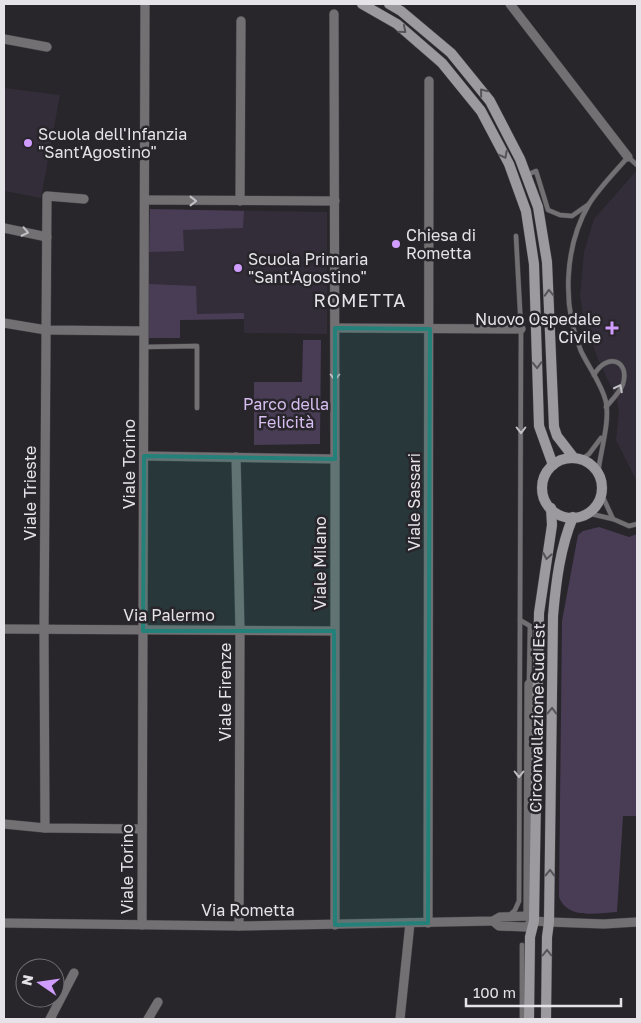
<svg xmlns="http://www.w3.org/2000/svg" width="641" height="1023" viewBox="0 0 641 1023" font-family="'Golos Text',sans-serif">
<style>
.built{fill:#332d39}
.green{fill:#493d55}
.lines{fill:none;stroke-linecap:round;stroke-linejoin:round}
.lane-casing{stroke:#424045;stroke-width:5.5}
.street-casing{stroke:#424045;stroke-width:10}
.secondary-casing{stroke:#424045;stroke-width:11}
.lane{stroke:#727073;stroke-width:4.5}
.street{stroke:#727073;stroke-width:9}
.secondary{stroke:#9c9a9f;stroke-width:10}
.oneway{stroke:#565459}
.oneway2{stroke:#c2c0c5}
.marked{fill:#24817a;fill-opacity:0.2;stroke:#24817a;stroke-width:4;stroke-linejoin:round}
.poi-dot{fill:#d09dff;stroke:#28252b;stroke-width:2}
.labels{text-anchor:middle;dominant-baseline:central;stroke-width:5;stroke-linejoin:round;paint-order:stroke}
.poi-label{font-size:16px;fill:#e5e3e8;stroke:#28252b;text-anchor:start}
.park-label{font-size:16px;fill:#d7bff1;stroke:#28252b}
.street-label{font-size:16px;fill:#e5e3e8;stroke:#28252b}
.neighbourhood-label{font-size:18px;letter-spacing:1px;fill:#e5e3e8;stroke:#28252b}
</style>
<rect width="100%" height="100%" fill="#28252b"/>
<g class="built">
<polygon points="4,88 60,95 41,198 4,191"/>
<polygon points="637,170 637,482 616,440 619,412 617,399 597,357 583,315 580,296 584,252 594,219"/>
<polygon points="150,209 327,212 327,334 244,333 244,319 180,320 180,338 148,338"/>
</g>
<g class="green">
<polygon points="150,209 244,211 243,228 183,230 184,251 149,252"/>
<polygon points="148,284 196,286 197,314 244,313 244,319 180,320 180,338 148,338"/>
<polygon points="303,340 321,340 320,444 254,445 254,382 302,382"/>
<path d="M599,527L629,537L637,534V816H623L617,912C597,913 568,920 559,897L562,621L578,535L583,531Z"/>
</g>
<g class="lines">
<g class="lane-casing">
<g id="lane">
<polyline points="527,175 536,171 548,210 560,215 572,216 589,204"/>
<polyline points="516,236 521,329 520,620 530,626 529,683"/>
<polyline points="144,347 197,346 197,408"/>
<path d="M594,375C607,352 630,360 623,384C620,392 612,400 606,407"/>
<polyline points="582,459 589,454 601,438"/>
<path d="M598,474C600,452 610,423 606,402C602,384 589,368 581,351C562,306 564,247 589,204C600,187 615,172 628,157L637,165"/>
<polyline points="587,513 613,519 601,493"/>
<polyline points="613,519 629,526 637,524"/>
<polyline points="509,916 515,910 519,901 520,620"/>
<polyline points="522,945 522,1019"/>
</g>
</g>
<g class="street-casing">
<g id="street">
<polyline points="510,4 628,157"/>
<polyline points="334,14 335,459 335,925"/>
<polyline points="4,39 47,47"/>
<polyline points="145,200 335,201"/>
<polyline points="240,201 241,21"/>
<polyline points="4,228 47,237"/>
<polyline points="4,323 46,330 143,331"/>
<polyline points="335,328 521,329"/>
<polyline points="144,456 335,459"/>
<polyline points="236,457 240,630 239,926"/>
<polyline points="4,629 334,631"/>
<polyline points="4,824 45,828 142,829"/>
<polyline points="45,828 44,630 47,196 84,199"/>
<polyline points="528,916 529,684 538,677"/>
<polyline points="493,921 499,926 526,927 534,921"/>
<polyline points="4,923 239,926 493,921 500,917 528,916 534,921 549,922 604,924 637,922"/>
<polyline points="428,923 429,81"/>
<polyline points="142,925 145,4"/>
<polyline points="50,1019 74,973"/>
<polyline points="148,1019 158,1002"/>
<polyline points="400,1019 410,923"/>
</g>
</g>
<g class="secondary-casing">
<g id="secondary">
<polyline points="362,4 397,24 442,63 481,111 509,164 526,211 534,264 539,426 553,465"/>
<polyline points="389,4 401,11 451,53 490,101 520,159 538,207 547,262 554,427 557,436 574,458"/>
<circle cx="572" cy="488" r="30"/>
<polyline points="529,1019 530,937 534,921 539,613 552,525 551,508"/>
<path d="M546,1019L547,937L549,922L553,616C556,582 560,548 573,517"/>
</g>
</g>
<use href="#lane" class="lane"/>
<use href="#street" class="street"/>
<use href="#secondary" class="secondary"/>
</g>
<defs><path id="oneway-chevron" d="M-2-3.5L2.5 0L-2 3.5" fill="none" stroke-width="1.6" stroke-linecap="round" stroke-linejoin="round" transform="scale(1.25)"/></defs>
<g class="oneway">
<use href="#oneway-chevron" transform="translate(403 30) rotate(40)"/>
<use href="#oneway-chevron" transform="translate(483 92) rotate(-129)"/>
<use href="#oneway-chevron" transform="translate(504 155) rotate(62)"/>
<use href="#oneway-chevron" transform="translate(549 293) rotate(-92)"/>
<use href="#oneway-chevron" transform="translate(537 365) rotate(88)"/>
<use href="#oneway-chevron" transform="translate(547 556) rotate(100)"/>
<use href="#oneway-chevron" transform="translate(552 711) rotate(-89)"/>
<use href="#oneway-chevron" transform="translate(550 873) rotate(-89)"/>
<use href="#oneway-chevron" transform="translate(547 953) rotate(-90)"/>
</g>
<g class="oneway2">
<use href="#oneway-chevron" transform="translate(193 201)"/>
<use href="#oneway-chevron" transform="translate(25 232) rotate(12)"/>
<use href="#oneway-chevron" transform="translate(335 377) rotate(90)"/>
<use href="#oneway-chevron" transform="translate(619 388) rotate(-63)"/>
<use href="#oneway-chevron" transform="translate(521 430) rotate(90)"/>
<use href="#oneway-chevron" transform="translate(519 774) rotate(90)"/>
</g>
<path class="marked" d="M335,328L430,329L428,923L335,925L334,631H143L144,456L335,459Z"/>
<g class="poi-dot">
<circle cx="28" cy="143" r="5"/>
<circle cx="396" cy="244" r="5"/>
<circle cx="238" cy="268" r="5"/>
<path d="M609.5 320.5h5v5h5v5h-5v5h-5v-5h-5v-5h5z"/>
</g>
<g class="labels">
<g class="poi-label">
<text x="38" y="134">Scuola dell'Infanzia<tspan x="38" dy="18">"Sant'Agostino"</tspan></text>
<text x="406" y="235">Chiesa di<tspan x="406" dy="18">Rometta</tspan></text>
<text x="248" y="259">Scuola Primaria<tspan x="248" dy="18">"Sant'Agostino"</tspan></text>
<text x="601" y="319" text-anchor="end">Nuovo Ospedale<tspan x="601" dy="18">Civile</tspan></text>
</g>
<g class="park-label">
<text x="286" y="404">Parco della<tspan x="286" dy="18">Felicità</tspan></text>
</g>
<g class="street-label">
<text transform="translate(129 464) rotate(-90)">Viale Torino</text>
<text transform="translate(30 493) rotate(-90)">Viale Trieste</text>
<text transform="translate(414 502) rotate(-90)">Viale Sassari</text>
<text transform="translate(320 563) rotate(-90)">Viale Milano</text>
<text x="169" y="615">Via Palermo</text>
<text transform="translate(225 692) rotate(-90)">Viale Firenze</text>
<text transform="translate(537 718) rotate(-89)">Circonvallazione Sud Est</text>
<text transform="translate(127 869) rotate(-90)">Viale Torino</text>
<text x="248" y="910">Via Rometta</text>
</g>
<g class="neighbourhood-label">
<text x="360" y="300">ROMETTA</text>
</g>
</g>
<rect width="641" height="1023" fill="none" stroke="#e5e3e8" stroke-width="10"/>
<g transform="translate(40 983) rotate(283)"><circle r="24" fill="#28252b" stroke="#747177"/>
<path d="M0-4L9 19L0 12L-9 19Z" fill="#d09dff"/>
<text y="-8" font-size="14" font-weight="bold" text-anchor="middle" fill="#e5e3e8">N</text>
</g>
<path d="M466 998v8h155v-8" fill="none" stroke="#e5e3e8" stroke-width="2.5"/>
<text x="473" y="998" font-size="15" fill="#e5e3e8" stroke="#28252b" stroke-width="4" paint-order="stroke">100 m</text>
</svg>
